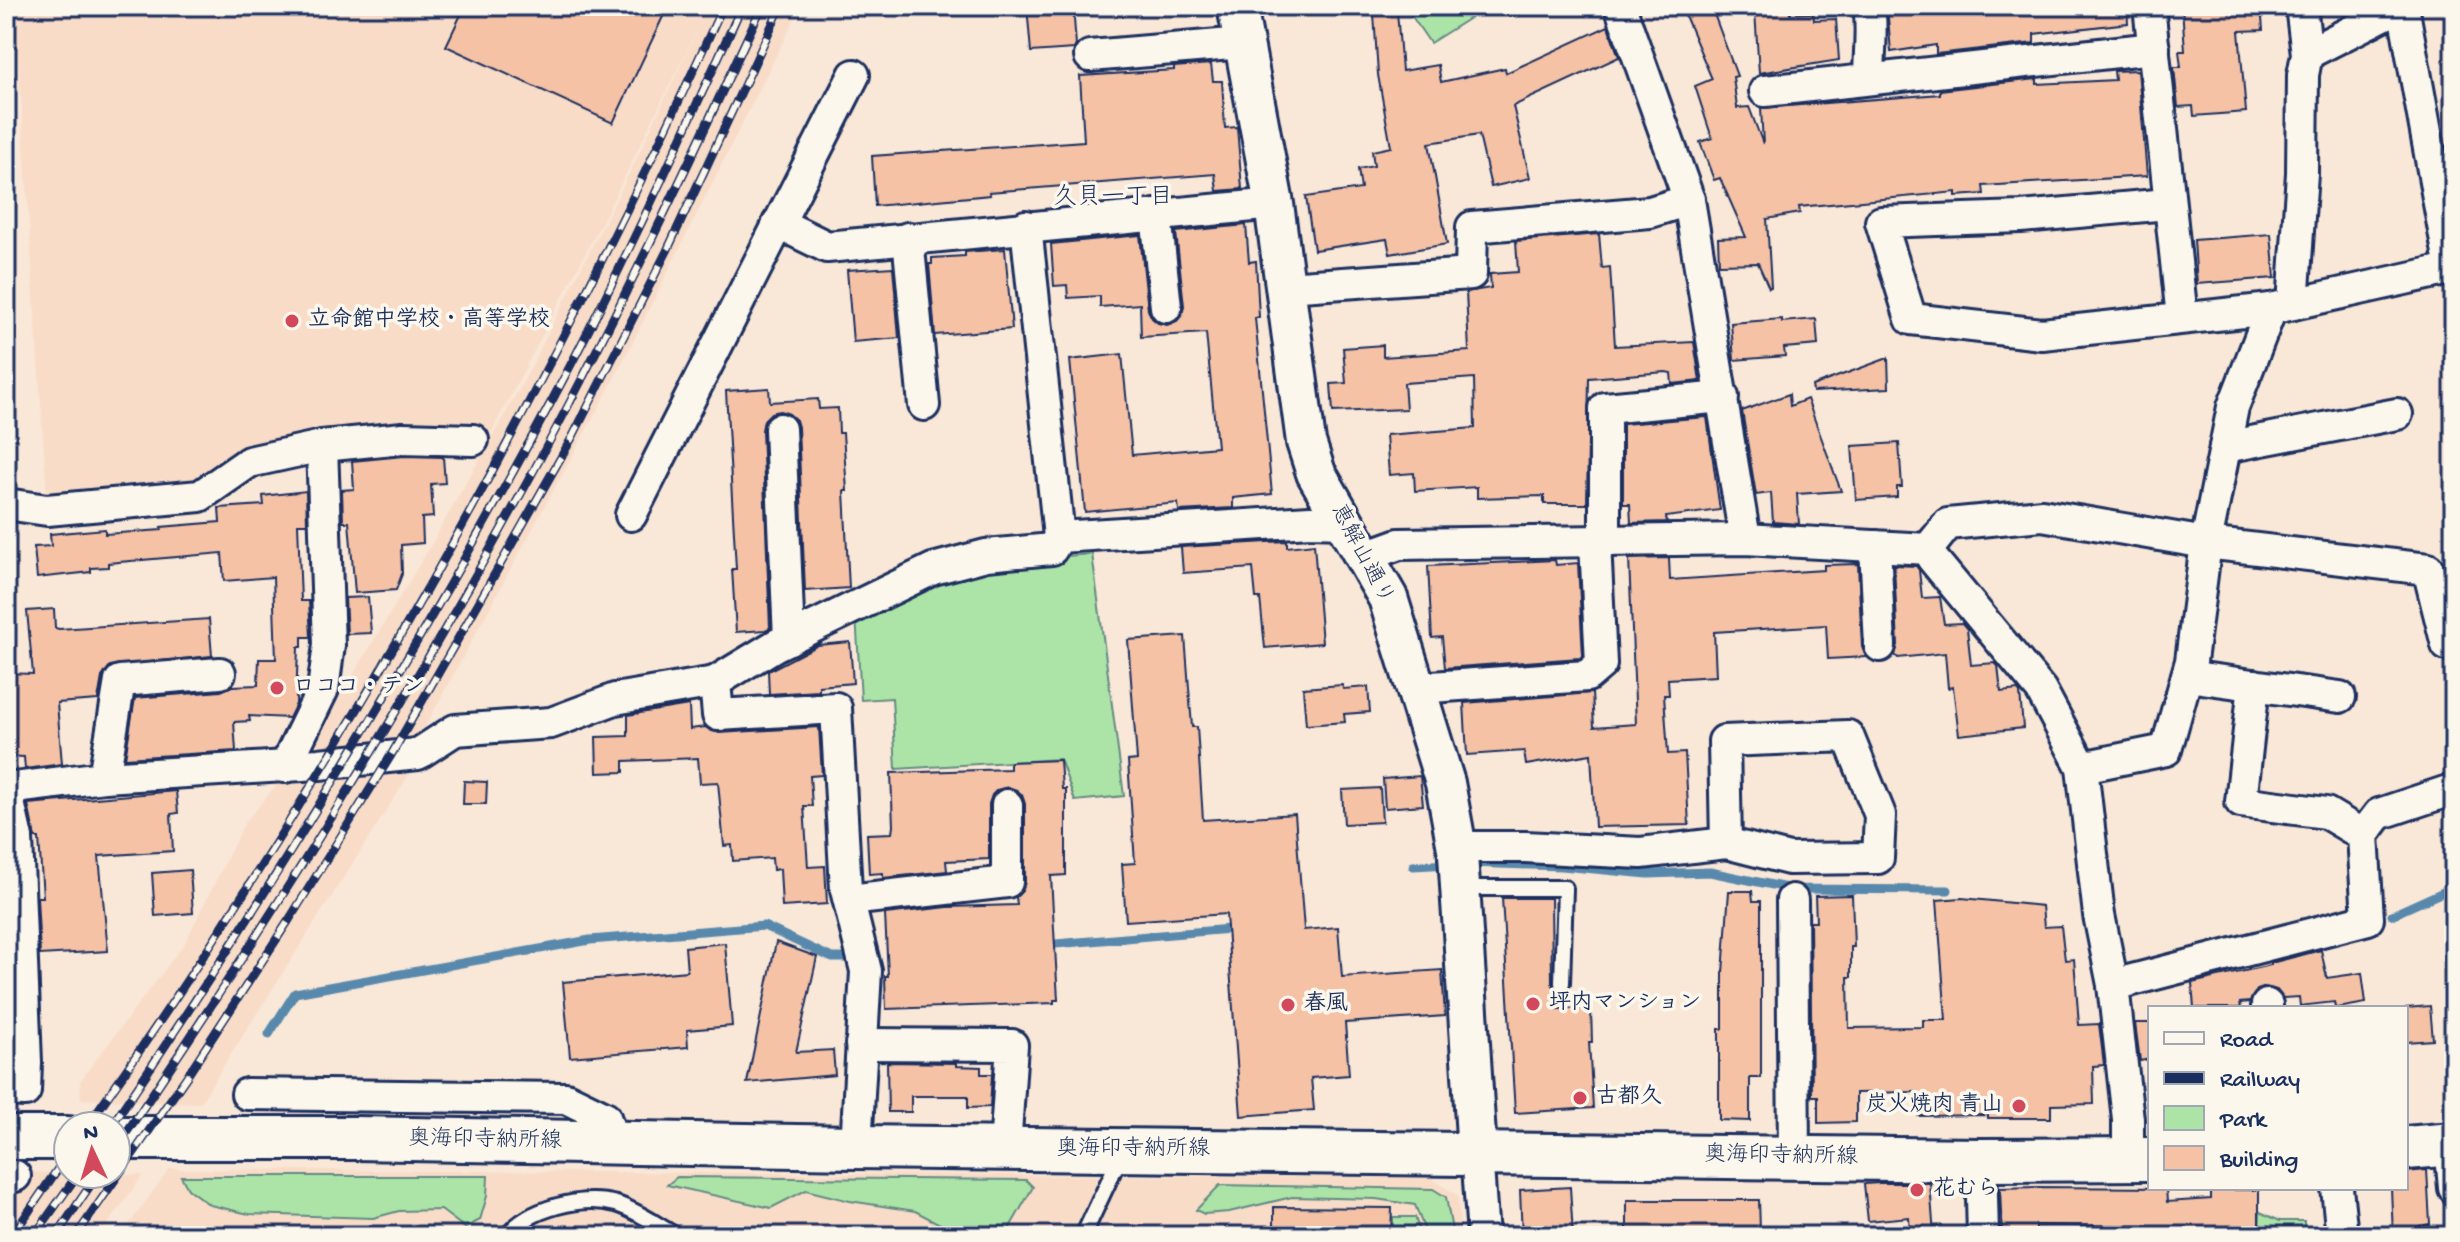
<svg xmlns="http://www.w3.org/2000/svg" width="2460" height="1242" viewBox="0 0 2460 1242" font-family="'Gochi Hand','Klee One',sans-serif">
<style>
.built{fill:#f8dcc8}
.green{fill:#ace4a8;stroke:#648a83;stroke-width:2}
.lines{fill:none;stroke-linecap:round;stroke-linejoin:round}
.stream{stroke:#5889ad;stroke-width:9}
.building{fill:#f5c2a6;stroke:#1b2f5e;stroke-width:2}
.service-casing{stroke:#1b2f5e;stroke-width:20}
.minor-casing{stroke:#1b2f5e;stroke-width:36}
.tertiary-casing{stroke:#1b2f5e;stroke-width:44}
.secondary-casing{stroke:#1b2f5e;stroke-width:48}
.service{stroke:#fbf7ec;stroke-width:14}
.minor{stroke:#fbf7ec;stroke-width:30}
.tertiary{stroke:#fbf7ec;stroke-width:38}
.secondary{stroke:#fbf7ec;stroke-width:42}
.rail-casing{stroke:#1b2f5e;stroke-width:9}
.rail{stroke:#fbf7ec;stroke-width:6;stroke-dasharray:18;stroke-linecap:butt}
.poi-dot{fill:#d1495b;stroke:#fbf7ec;stroke-width:3}
.labels{text-anchor:middle;dominant-baseline:central;stroke-width:7;stroke-linejoin:round;paint-order:stroke}
.poi-label{font-size:22px;font-weight:bold;fill:#1b2f5e;stroke:#fbf7ec;text-anchor:start}
.street-label{font-size:22px;fill:#1b2f5e;stroke:#fbf7ec}
.neighbourhood-label{font-size:24px;fill:#1b2f5e;stroke:#fbf7ec}
</style>
<rect width="100%" height="100%" fill="#f9e7d7"/>
<filter id="ink" filterUnits="userSpaceOnUse"><feTurbulence type="fractalNoise" baseFrequency=".0125" numOctaves="2"/><feDisplacementMap in="SourceGraphic" scale="16" xChannelSelector="R" yChannelSelector="G"/><feConvolveMatrix kernelMatrix="1 2 1 2 8 2 1 2 1" color-interpolation-filters="sRGB"/></filter>
<g filter="url(#ink)">
<g class="built">
<polygon points="15,6 801,6 614,379 415,745 412,770 200,1103 81,1099 80,1081 185,943 244,824 315,739 431,545 527,375 637,158 701,22 606,214 491,433 404,429 197,485 47,497"/>
<polygon points="169,1169 1431,1178 1458,1196 1460,1236 121,1236"/>
<polygon points="33,1172 68,1174 143,1175 99,1236 6,1236 6,1208"/>
</g>
<g class="green">
<polygon points="1405,6 1489,6 1430,43"/>
<polygon points="1092,554 1124,796 1075,801 1060,759 896,769 892,698 861,700 856,614 991,562"/>
<polygon points="181,1176 488,1176 487,1196 480,1220 465,1228 441,1210 399,1211 373,1218 249,1214 210,1205 188,1189"/>
<polygon points="677,1177 1026,1180 1033,1187 1005,1236 963,1236 915,1211 850,1201 806,1190 771,1208 667,1185"/>
<polygon points="1220,1185 1433,1189 1446,1197 1453,1236 1427,1236 1415,1205 1376,1199 1292,1197 1229,1212 1204,1214 1196,1210"/>
<polygon points="2260,1212 2280,1221 2304,1221 2304,1230 2274,1231 2273,1236 2259,1236"/>
<polygon points="1393,1217 1415,1217 1421,1236 1393,1236"/>
</g>
<g class="lines">
<g class="stream">
<polyline points="1469,863 1562,866 1648,874 1710,872 1792,889 1948,890"/>
<polyline points="1413,866 1450,864"/>
<polyline points="2392,915 2454,887"/>
<polyline points="1044,945 1230,929"/>
<polyline points="269,1034 295,993 590,940 764,926 832,958 849,958"/>
</g>
</g>
<g class="building">
<polygon points="465,6 668,6 613,123 446,46"/>
<polygon points="1027,6 1073,6 1076,45 1074,49 1031,52"/>
<polygon points="1681,6 1711,6 1737,76 1733,77 1737,108 1749,107 1763,144 1761,108 1940,94 1940,90 2037,79 2037,84 2115,80 2114,71 2138,70 2147,176 1983,186 1984,194 1956,196 1956,192 1799,207 1800,213 1767,219 1771,287 1769,288 1758,263 1719,264 1718,238 1746,237 1720,178 1714,180 1700,142 1712,138 1695,86 1712,79"/>
<polygon points="1887,6 2127,6 2128,23 2034,34 2034,43 1936,54 1936,45 1891,52"/>
<polygon points="2182,6 2261,6 2263,30 2239,31 2246,112 2194,116 2193,106 2178,107 2174,67 2181,67 2179,51 2185,51"/>
<polygon points="1790,8 1790,14 1813,13 1814,20 1836,19 1839,60 1759,73 1755,11"/>
<polygon points="1397,12 1402,71 1438,65 1441,82 1505,68 1506,73 1608,26 1619,57 1513,106 1530,178 1491,187 1479,135 1429,143 1447,244 1390,254 1387,239 1314,250 1306,197 1361,189 1358,169 1374,166 1372,151 1391,147 1378,75 1374,14"/>
<polygon points="1211,64 1213,81 1222,81 1225,128 1237,127 1242,189 1217,191 1215,174 989,192 990,195 875,206 872,156 1084,141 1080,76 1174,70 1174,67"/>
<polygon points="1246,225 1249,262 1256,261 1259,317 1255,318 1272,494 1233,498 1233,508 1179,511 1178,503 1085,512 1070,360 1122,354 1132,455 1217,447 1206,333 1141,337 1140,304 1100,307 1100,296 1068,298 1067,285 1054,286 1051,244 1140,235 1148,310 1152,318 1158,323 1167,325 1177,321 1182,315 1184,306 1176,232"/>
<polygon points="1599,234 1602,268 1610,267 1615,346 1694,342 1700,381 1672,384 1671,373 1666,372 1589,378 1587,504 1544,504 1544,496 1477,498 1477,487 1415,491 1414,473 1389,475 1386,435 1475,428 1474,378 1404,383 1406,409 1333,412 1331,384 1346,383 1343,348 1383,345 1383,357 1469,351 1466,292 1491,288 1490,274 1518,272 1516,241"/>
<polygon points="2271,234 2275,278 2197,284 2194,240"/>
<polygon points="1005,249 1012,329 935,335 929,264 932,264 932,258 965,256 965,252"/>
<polygon points="893,267 899,338 853,342 847,270"/>
<polygon points="1782,319 1782,322 1816,319 1818,345 1784,348 1785,356 1734,360 1731,323"/>
<polygon points="1888,358 1889,388 1813,392 1812,386"/>
<polygon points="769,388 770,402 818,399 819,409 838,408 839,433 843,433 847,491 844,491 849,588 805,591 798,427 796,420 789,414 780,411 771,413 764,420 762,430 770,628 765,630 736,632 732,569 736,569 726,391"/>
<polygon points="1789,394 1790,406 1807,399 1841,491 1797,494 1799,524 1773,522 1771,493 1756,495 1742,411"/>
<polygon points="1707,417 1720,510 1666,517 1667,522 1631,523 1630,504 1623,504 1623,424"/>
<polygon points="1899,443 1902,487 1897,487 1897,497 1856,500 1852,446"/>
<polygon points="404,456 443,457 445,483 431,484 433,517 422,518 423,543 401,545 402,574 396,590 355,593 349,522 343,522 342,490 354,489 352,461"/>
<polygon points="306,491 307,524 298,524 301,601 309,601 311,637 302,637 302,647 298,647 296,704 289,718 249,716 250,721 234,722 236,751 125,758 135,698 221,691 232,686 258,685 259,659 276,659 273,577 224,581 222,553 108,563 108,567 91,568 91,572 37,578 34,547 51,546 50,534 105,529 105,534 162,530 161,527 220,522 219,508 264,505 263,496"/>
<polygon points="1287,541 1287,547 1314,544 1322,643 1265,648 1260,598 1256,598 1253,568 1183,573 1181,547"/>
<polygon points="1669,558 1670,580 1824,570 1824,565 1858,564 1862,647 1866,657 1828,659 1826,625 1714,632 1716,676 1668,679 1669,695 1664,695 1668,754 1685,753 1689,825 1595,827 1591,754 1526,765 1524,751 1467,755 1464,703 1592,693 1594,727 1636,724 1629,559"/>
<polygon points="1555,560 1556,565 1578,563 1583,656 1580,658 1445,668 1442,637 1432,638 1428,566"/>
<polygon points="1894,565 1916,566 1919,570 1922,598 1940,597 1944,624 1962,623 1967,629 1971,665 1995,663 1998,666 2001,692 2018,690 2020,693 2023,728 1959,735 1953,687 1948,688 1945,653 1898,658 1895,655 1898,645"/>
<polygon points="368,597 371,633 347,634 345,598"/>
<polygon points="54,609 55,628 59,629 209,619 212,656 110,666 102,677 98,700 57,703 62,764 25,769 24,757 6,756 6,673 33,674 27,611"/>
<polygon points="1185,636 1192,727 1197,727 1203,820 1295,814 1304,930 1338,927 1342,977 1442,970 1445,1016 1345,1023 1349,1075 1311,1078 1314,1110 1241,1116 1226,914 1126,921 1122,864 1135,863 1128,761 1137,760 1128,640"/>
<polygon points="850,642 853,683 819,686 819,691 769,694 768,671 818,645"/>
<polygon points="1342,685 1343,689 1368,687 1370,712 1344,714 1345,722 1306,725 1303,688"/>
<polygon points="689,705 690,729 705,727 719,733 819,727 822,775 810,776 812,806 804,806 808,867 825,866 827,904 782,907 780,869 773,870 772,858 733,861 732,845 724,846 718,782 700,783 698,758 624,761 624,772 597,773 596,737 628,736 628,715"/>
<polygon points="1060,760 1062,789 1066,789 1066,875 1051,876 1058,1000 1054,1000 1054,1003 886,1009 885,976 888,976 885,914 948,907 1017,905 1016,897 1022,891 1025,882 1025,804 1022,795 1017,790 1008,787 997,790 992,795 989,804 989,859 946,861 947,871 883,878 883,873 869,874 867,834 892,833 893,826 891,773 1010,769 1010,762"/>
<polygon points="1420,776 1423,805 1385,808 1383,779"/>
<polygon points="464,781 487,782 486,804 463,804"/>
<polygon points="1380,788 1382,822 1344,824 1342,790"/>
<polygon points="176,791 178,813 171,814 173,851 99,856 108,951 40,955 37,897 43,897 39,838 35,838 28,804"/>
<polygon points="190,870 193,913 155,916 152,873"/>
<polygon points="1729,891 1752,891 1753,901 1761,901 1761,1078 1750,1078 1750,1121 1719,1120 1719,1029 1723,1029 1723,973"/>
<polygon points="1852,895 1854,947 1851,947 1851,977 1848,977 1849,1028 1923,1027 1923,1020 1946,1020 1937,900 1962,898 2042,906 2044,927 2061,926 2065,960 2074,959 2079,1025 2099,1024 2104,1065 2093,1066 2094,1104 2051,1105 2051,1118 1988,1118 1988,1115 1918,1116 1918,1092 1856,1093 1856,1122 1818,1123 1818,1096 1812,1096 1810,922 1816,922 1815,896"/>
<polygon points="1502,898 1551,898 1552,983 1557,991 1558,1009 1591,1008 1592,1042 1589,1042 1593,1108 1515,1113"/>
<polygon points="776,942 817,957 796,1052 833,1050 835,1075 747,1083"/>
<polygon points="725,943 732,1026 687,1030 688,1047 570,1057 563,982 687,971 685,947"/>
<polygon points="2321,950 2327,978 2362,973 2366,1003 2338,1008 2335,1008 2334,1002 2300,1006 2299,997 2283,998 2277,990 2266,987 2257,990 2250,1002 2240,1003 2241,1008 2194,1008 2192,983 2271,965 2271,963"/>
<polygon points="2430,1006 2433,1040 2406,1042 2406,1008"/>
<polygon points="2135,1023 2150,1023 2150,1059 2140,1061"/>
<polygon points="887,1062 956,1063 956,1066 981,1067 981,1074 992,1074 990,1107 968,1108 968,1096 911,1096 911,1112 888,1112"/>
<polygon points="2427,1170 2430,1224 2419,1226 2420,1236 2393,1236 2391,1188 2406,1188 2406,1172"/>
<polygon points="1880,1183 1930,1183 1934,1236 1910,1236 1909,1217 1868,1221 1864,1184"/>
<polygon points="1570,1187 1573,1236 1522,1236 1520,1190"/>
<polygon points="2037,1187 2166,1188 2167,1202 2211,1199 2211,1190 2259,1190 2259,1232 2239,1234 2239,1236 2143,1236 2142,1226 2036,1225 2036,1236 2002,1236 2000,1188"/>
<polygon points="1627,1200 1759,1200 1760,1229 1749,1229 1749,1236 1627,1236"/>
<polygon points="1274,1207 1392,1208 1391,1236 1274,1236"/>
</g>
<g class="lines">
<g class="service-casing">
<g id="service">
<polyline points="1460,888 1565,888 1562,983"/>
<path d="M507,1236C528,1208 583,1195 616,1204C637,1210 658,1226 677,1236"/>
<polyline points="1083,1236 1120,1157"/>
</g>
</g>
<g class="minor-casing">
<g id="minor">
<polyline points="1620,6 1689,200 1745,539"/>
<path d="M1869,6C1873,30 1869,54 1869,79"/>
<polyline points="2149,6 2182,318"/>
<polyline points="2403,6 2451,269"/>
<polyline points="2307,54 2401,6"/>
<polyline points="1090,56 1243,43"/>
<polyline points="1765,91 2154,48"/>
<polyline points="2168,204 2021,217 1881,222 1911,319 2042,334 2271,309"/>
<polyline points="1156,215 1166,307"/>
<polyline points="778,223 827,247 1274,204"/>
<polyline points="1026,226 1059,537"/>
<polyline points="908,238 924,405"/>
<polyline points="1286,287 1471,274 1472,227 1650,212 1689,200"/>
<polyline points="2293,304 2302,173 2303,75 2307,54 2301,6"/>
<polyline points="780,429 789,639"/>
<polyline points="2225,447 2397,414"/>
<polyline points="6,504 47,510 200,496 249,462 322,446 403,438 473,440"/>
<polyline points="631,515 854,75"/>
<polyline points="1605,542 1605,408 1723,397"/>
<polyline points="1875,546 1880,646"/>
<polyline points="1928,549 1948,524 2042,515 2206,543 2233,407 2271,309 2454,268"/>
<polyline points="1928,549 1932,558 2041,690 2082,767 2099,915 2113,985 2128,1119 2128,1160"/>
<polyline points="1366,556 1399,544 1745,539 1928,549"/>
<polyline points="2187,676 2340,697"/>
<polyline points="715,682 718,715 836,708 846,890 866,971 856,1147"/>
<polyline points="2254,685 2241,802 2326,813 2363,835"/>
<polyline points="1417,688 1587,676 1601,664 1595,542"/>
<polyline points="285,767 323,689 329,645 322,446"/>
<polyline points="2082,767 2166,750 2191,661 2206,543 2428,569 2447,645 2454,644"/>
<polyline points="104,777 120,681 220,673"/>
<polyline points="6,789 104,777 319,764 418,754 455,730 551,723 615,699 715,682 776,645 933,569 986,555 1052,549 1059,537 1310,521 1345,522"/>
<polyline points="1457,847 1525,847 1641,853 1726,843 1789,859 1878,858 1880,815 1848,736 1724,741 1726,843"/>
<polyline points="849,900 1007,882 1007,805"/>
<polyline points="1792,900 1794,1157"/>
<polyline points="2113,985 2368,919 2363,835 2379,814 2454,789"/>
<polyline points="2267,1005 2267,1008"/>
<polyline points="861,1044 1012,1045 1005,1149"/>
<polyline points="6,1090 25,1091 26,1062 17,838 6,789"/>
<polyline points="247,1094 566,1098 605,1117 614,1144"/>
<polyline points="2450,1144 2454,1188"/>
<polyline points="1477,1153 1483,1236"/>
<polyline points="1981,1160 1983,1236"/>
<polyline points="6,1176 15,1176"/>
<polyline points="2337,1188 2342,1236"/>
</g>
</g>
<g class="tertiary-casing">
<polyline id="tertiary" points="1237,6 1274,204 1306,442 1316,473 1388,598 1445,783 1458,854 1477,1153"/>
</g>
<g class="secondary-casing">
<g id="secondary">
<polyline points="6,1138 68,1138"/>
<polyline points="116,1138 355,1138 856,1147 1981,1160 2150,1159"/>
<polyline points="2406,1148 2454,1144"/>
</g>
</g>
<use href="#service" class="service"/>
<use href="#minor" class="minor"/>
<use href="#tertiary" class="tertiary"/>
<use href="#secondary" class="secondary"/>
<g class="rail-casing">
<g id="rail">
<path d="M87,1126C336,775 545,397 723,6"/>
<path d="M111,1126C267,898 410,662 542,419C615,285 678,145 742,6"/>
<path d="M116,1148C274,915 425,676 557,427C630,289 696,148 762,6"/>
<polyline points="12,1236 68,1154"/>
<polyline points="34,1236 78,1174"/>
<polyline points="56,1236 98,1174"/>
<polyline points="76,1236 187,1076 289,920 390,757 471,616 573,436 667,251 781,6"/>
</g>
</g>
<use href="#rail" class="rail"/>
</g>
</g>
<g class="poi-dot">
<circle cx="292" cy="321" r="8"/>
<circle cx="277" cy="688" r="8"/>
<circle cx="1533" cy="1004" r="8"/>
<circle cx="1288" cy="1005" r="8"/>
<circle cx="1580" cy="1098" r="8"/>
<circle cx="2019" cy="1106" r="8"/>
<circle cx="1917" cy="1190" r="8"/>
</g>
<g class="labels">
<g class="poi-label">
<text x="308" y="321">立命館中学校・高等学校</text>
<text x="293" y="688">ロココ・テン</text>
<text x="1549" y="1004">坪内マンション</text>
<text x="1304" y="1005">春風</text>
<text x="1596" y="1098">古都久</text>
<text x="2003" y="1106" text-anchor="end">炭火焼肉 青山</text>
<text x="1933" y="1190">花むら</text>
</g>
<g class="street-label">
<text transform="translate(1361 555) rotate(62)">恵解山通り</text>
<text transform="translate(485 1141) rotate(1)">奥海印寺納所線</text>
<text x="1133" y="1150">奥海印寺納所線</text>
<text transform="translate(1781 1157) rotate(1)">奥海印寺納所線</text>
</g>
<g class="neighbourhood-label">
<text x="1113" y="198">久貝一丁目</text>
</g>
</g>
<rect width="2460" height="1242" fill="none" stroke="#fbf7ec" stroke-width="32"/>
<rect x="16" y="16" width="2428" height="1210" fill="none" stroke="#1b2f5e" stroke-width="3" filter="url(#ink)"/>
<rect x="2148" y="1006" width="260" height="184" fill="#fbf7ec" stroke="#a1a7b3" stroke-width="2"/>
<rect x="2164" y="1032" width="40" height="12" fill="#fbf7ec" stroke="#a1a7b3" stroke-width="2"/>
<text x="2220" y="1046" font-size="24" fill="#1b2f5e">Road</text>
<rect x="2164" y="1072" width="40" height="12" fill="#1b2f5e" stroke="#a1a7b3" stroke-width="2"/>
<text x="2220" y="1086" font-size="24" fill="#1b2f5e">Railway</text>
<rect x="2164" y="1106" width="40" height="24" fill="#ace4a8" stroke="#a1a7b3" stroke-width="2"/>
<text x="2220" y="1126" font-size="24" fill="#1b2f5e">Park</text>
<rect x="2164" y="1146" width="40" height="24" fill="#f5c2a6" stroke="#a1a7b3" stroke-width="2"/>
<text x="2220" y="1166" font-size="24" fill="#1b2f5e">Building</text>
<g transform="translate(92 1150) rotate(356)"><circle r="38" fill="#fbf7ec" stroke="#a1a7b3" stroke-width="2"/>
<path d="M0-6L14 30L0 20L-14 30Z" fill="#d1495b"/>
<text y="-12" font-size="22" font-weight="bold" text-anchor="middle" fill="#1b2f5e">N</text>
</g>
</svg>
